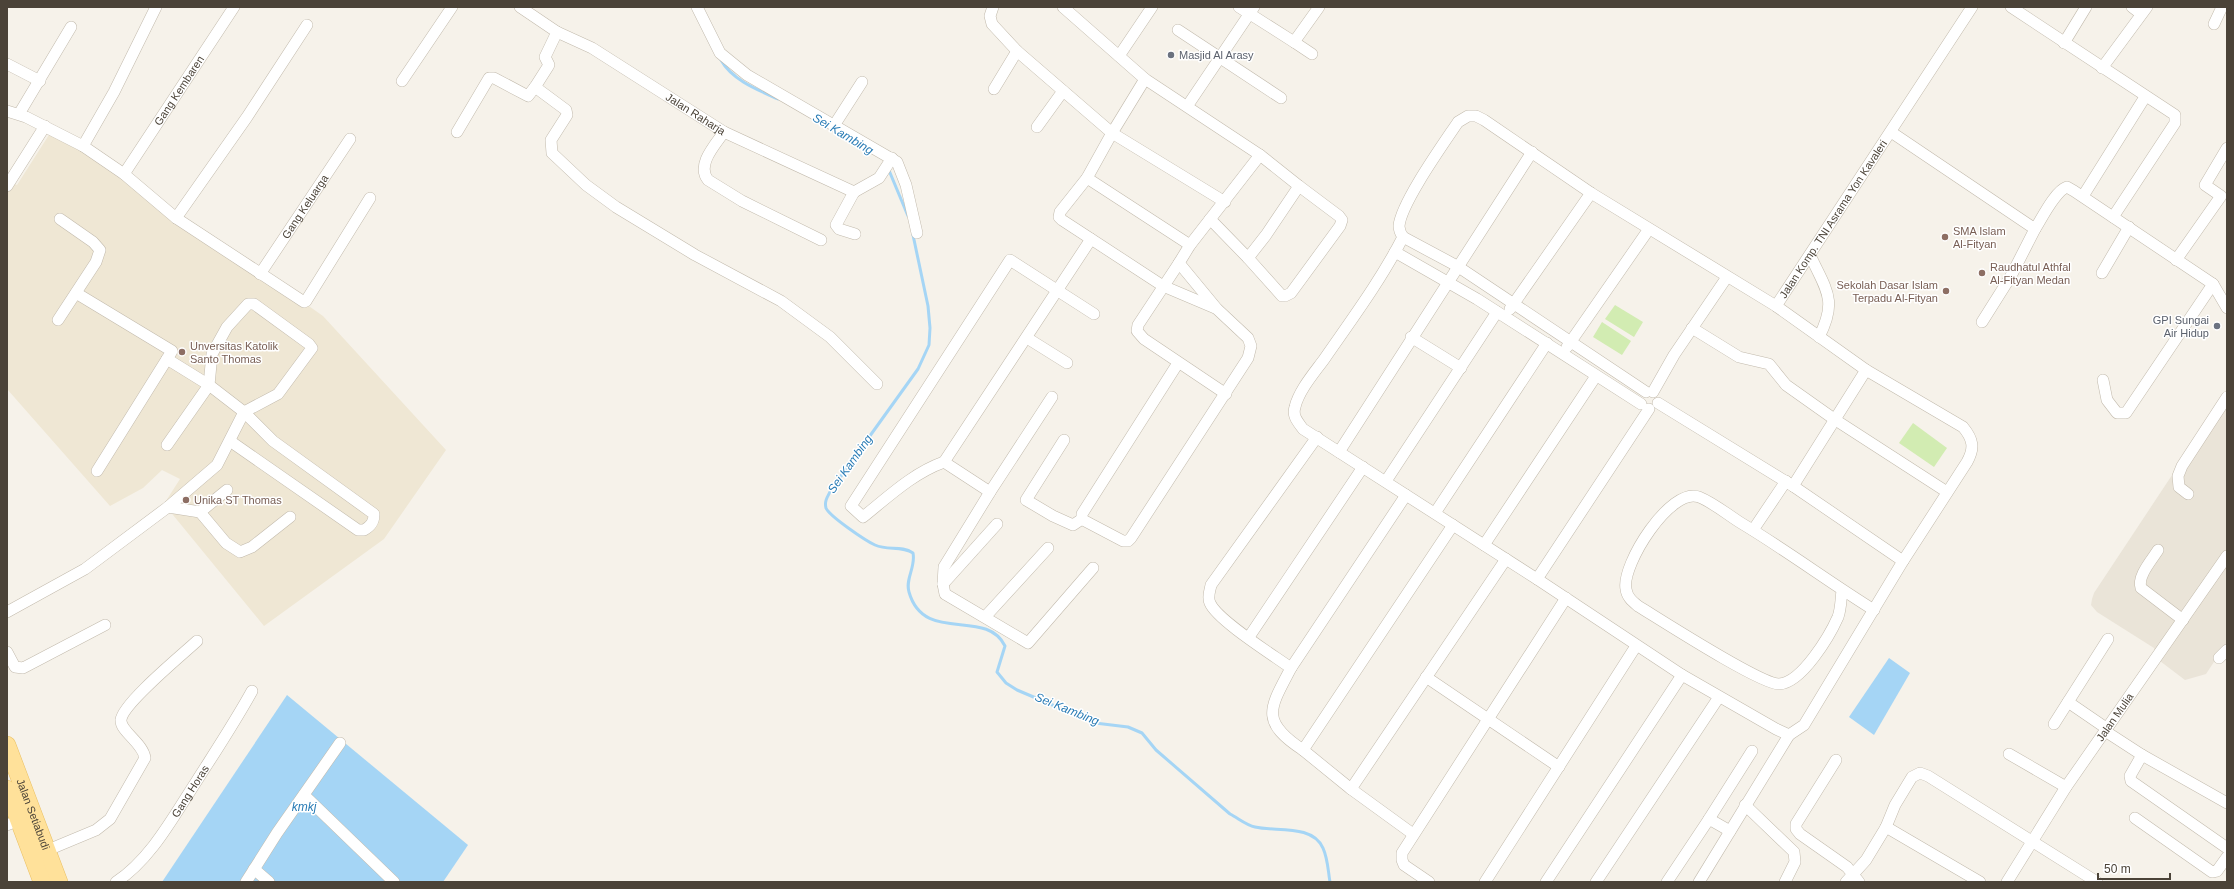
<svg xmlns="http://www.w3.org/2000/svg" width="2234" height="889" viewBox="0 0 2234 889" font-family="Arial,sans-serif">
<style>
.residential{fill:#eae4d8}
.education{fill:#efe7d4}
.green{fill:#d2ecb2}
.water{fill:#a5d5f5}
.lines{fill:none;stroke-linecap:round;stroke-linejoin:round}
.stream{stroke:#a5d5f5;stroke-width:3}
.street-casing{stroke:#c2baac;stroke-width:12}
.primary-casing{stroke:#eac064;stroke-width:18}
.street{stroke:#fff;stroke-width:11}
.primary{stroke:#ffe19a;stroke-width:17}
.worship-dot{fill:#6b7280;stroke:#fff;stroke-width:1.5}
.education-dot{fill:#8d6e63;stroke:#fff;stroke-width:1.5}
.labels{text-anchor:middle;dominant-baseline:central;stroke-width:3;stroke-linejoin:round;paint-order:stroke}
.worship-label{font-size:11px;fill:#5b616d;stroke:#fff;text-anchor:start}
.street-label{font-size:11px;fill:#4b4338;stroke:#fff}
.education-label{font-size:11px;fill:#785e54;stroke:#fff;text-anchor:start}
.water-label{font-size:12px;font-style:italic;fill:#287bb5;stroke:#fff}
</style>
<rect width="100%" height="100%" fill="#f6f2ea"/>
<polygon class="residential" points="2227,392 2227,642 2206,674 2185,680 2156,658 2154,648 2097,612 2091,605 2092,599 2094,593"/>
<polygon class="education" points="54,127 323,316 446,450 384,539 264,626 164,504 180,479 162,470 143,488 110,506 7,389 7,180 17,185"/>
<g class="green">
<polygon points="1615,305 1643,322 1634,337 1605,319"/>
<polygon points="1602,322 1631,341 1622,355 1593,337"/>
<polygon points="1913,423 1947,448 1934,467 1899,443"/>
</g>
<g class="water">
<polygon points="1889,658 1910,673 1874,735 1849,717"/>
<polygon points="287,695 468,845 443,882 162,882"/>
</g>
<g class="lines">
<g class="stream">
<path d="M721,60C732,80 758,90 778,99"/>
<polyline points="888,168 908,216"/>
<path d="M913,235L928,306L930,328L929,345L918,369L831,490C828,496 824,501 826,508C829,516 866,541 875,545C888,551 901,545 913,553C916,567 905,579 909,592C924,645 986,607 1005,646L997,672L1006,683L1017,690L1095,723L1128,727L1142,733L1156,750L1230,814C1238,818 1246,825 1255,827C1276,832 1312,824 1323,848C1328,859 1328,871 1330,882"/>
</g>
<g class="street-casing">
<g id="street">
<path id="s1" d="M520,7L557,32L592,48L724,132L854,192"/>
<polyline points="697,7 720,53 747,75 897,162 906,185 917,233"/>
<polyline points="993,7 990,16 992,24 1017,51 1112,133 1225,202"/>
<polyline points="1063,7 1145,79 1260,155 1299,186 1266,235 1248,258 1210,219"/>
<polyline points="1239,7 1294,42 1319,7"/>
<polyline points="2011,7 2175,115 2175,123 2113,217"/>
<polyline points="2132,7 2141,14"/>
<polyline points="2214,24 2222,7"/>
<polyline points="1178,30 1281,98"/>
<polyline points="1294,42 1312,54"/>
<polyline points="2064,43 2086,7"/>
<polyline points="1119,56 1152,7"/>
<polyline points="7,64 40,81"/>
<polyline points="2102,68 2147,7"/>
<polyline points="1145,79 1112,133 1087,178 1060,212 1059,217 1062,220 1163,286 1215,308"/>
<polyline points="402,81 452,7"/>
<polyline points="535,87 549,65 545,57 557,32"/>
<polyline points="994,89 1017,51"/>
<polyline points="1188,105 1254,7"/>
<polyline points="7,111 26,117 83,146 124,174 176,218 304,302 306,301 370,198"/>
<polyline points="19,114 71,27"/>
<path d="M1468,116H1476L1484,120L1591,193L1776,306L1866,370L1963,427C1973,439 1975,448 1967,462L1903,561L1804,725L1789,735L1776,729L1682,675L1537,579L1303,429C1298,422 1292,416 1295,407C1299,390 1315,372 1325,358C1352,319 1381,280 1403,237C1401,234 1399,229 1399,226C1401,203 1444,143 1458,122Z"/>
<polyline points="835,124 862,82"/>
<polyline points="1037,127 1063,91"/>
<polyline points="457,132 489,78 494,78 528,96 535,87 566,110 567,115 551,140 552,153 586,185 616,207 695,255 781,301 830,337 877,384"/>
<path d="M724,132C715,145 696,165 708,180L742,201L821,240"/>
<path d="M1891,132L2035,229C2042,218 2055,191 2067,187L2074,191L2213,284L2227,308"/>
<polyline points="83,146 114,92 156,7"/>
<path id="s2" d="M124,174L234,7"/>
<polyline points="1087,178 1190,245"/>
<polyline points="7,186 45,126"/>
<polyline points="854,192 836,225 839,229 855,234"/>
<polyline points="854,192 879,178 892,158"/>
<polyline points="2083,196 2145,97"/>
<polyline points="176,218 247,117 307,25"/>
<polyline points="1403,237 1457,266 1646,392"/>
<path d="M1091,239C1042,314 993,388 944,462C913,473 888,497 863,517L851,506L1010,260L1094,314"/>
<polyline points="1395,252 1477,299 1641,404"/>
<path d="M1810,255C1826,290 1838,300 1819,337"/>
<polyline points="1248,258 1282,296 1285,296 1291,293 1340,226 1342,220 1339,216 1299,186"/>
<polyline points="2176,260 2221,196 2205,185 2227,148"/>
<polyline points="1179,263 1138,325 1137,331 1144,339 1226,394"/>
<polyline points="2102,273 2129,227"/>
<path id="s3" d="M260,274L350,139"/>
<polyline points="76,293 172,351 97,471"/>
<path id="s4" d="M1776,306L1972,7"/>
<polyline points="1510,309 1591,193"/>
<polyline points="58,320 96,262 100,250 93,242 60,219"/>
<polyline points="1982,322 2011,276 2035,229"/>
<polyline points="1692,328 1739,357 1769,364 1786,385 1834,419 1947,492"/>
<polyline points="1411,337 1461,368"/>
<polyline points="1027,338 1067,363"/>
<polyline points="1567,347 1649,229"/>
<polyline points="1178,363 1082,514 1082,519 1085,521 1123,541 1128,541 1131,538 1248,358 1251,346 1248,338 1217,309 1179,263 1190,245 1260,155"/>
<polyline points="2103,380 2107,400 2117,413 2126,413 2213,284"/>
<polyline points="1653,392 1674,355 1727,277"/>
<polyline points="1052,397 990,492 944,567 943,584 945,594 1028,643 1093,568"/>
<polyline points="1658,403 1793,486 1903,561"/>
<path d="M1317,437L1211,585C1210,591 1207,597 1210,603C1217,620 1273,655 1291,668C1270,708 1259,721 1303,750L1453,525"/>
<polyline points="1064,440 1026,500 1053,516 1073,525 1082,519"/>
<path d="M167,445L209,385L212,354L227,327L248,304H254L309,344L312,348L278,394L244,412L273,441L374,514C374,522 371,526 364,530H358L230,441"/>
<polyline points="1339,452 1532,152"/>
<polyline points="944,462 990,492"/>
<polyline points="1386,481 1497,312"/>
<polyline points="1793,486 1866,370"/>
<polyline points="2188,494 2179,487 2178,476 2182,466 2227,397"/>
<polyline points="168,507 200,512 226,543 240,552 252,547 290,517"/>
<polyline points="200,512 227,490"/>
<polyline points="1435,513 1547,343"/>
<polyline points="1753,530 1786,481"/>
<polyline points="1484,545 1596,376"/>
<path d="M2158,550C2152,560 2137,576 2141,588L2183,620"/>
<polyline points="1537,579 1649,409"/>
<polyline points="943,584 997,524"/>
<path d="M1842,590C1841,598 1841,609 1838,617C1830,635 1802,683 1779,684C1760,684 1661,620 1638,606C1632,601 1627,597 1626,589C1621,565 1671,486 1699,497C1714,503 1728,515 1741,523C1786,550 1829,582 1874,610"/>
<polyline points="7,612 85,569 168,507 217,465 244,412 209,385 167,359"/>
<polyline points="985,617 1048,548"/>
<polyline points="1249,637 1363,467"/>
<polyline points="7,652 15,667 23,668 105,625"/>
<polyline points="2219,658 2227,650"/>
<polyline points="1291,668 1406,495"/>
<polyline points="1426,677 1559,767"/>
<polyline points="2068,702 2106,728"/>
<polyline points="2054,724 2108,639"/>
<polyline points="2105,731 2142,755 2227,803"/>
<polyline points="1303,750 1351,789 1506,559"/>
<polyline points="2009,754 2066,787"/>
<polyline points="2142,755 2130,776 2131,781 2227,848"/>
<polyline points="1836,760 1796,824 1796,829 1800,834 1847,867 1859,882"/>
<polyline points="1351,789 1413,834"/>
<polyline points="304,795 394,882"/>
<polyline points="1745,805 1794,852 1795,862 1785,882"/>
<polyline points="2135,818 2212,872 2217,871 2227,857"/>
<polyline points="1709,819 1752,751"/>
<polyline points="7,825 19,820"/>
<polyline points="1886,827 1980,882"/>
<path d="M48,850L96,830L110,819L145,758C143,743 120,731 121,720C122,704 183,654 197,641"/>
<polyline points="254,869 269,882"/>
<path id="s5" d="M116,882C151,859 173,817 196,782C215,752 235,722 252,691"/>
<polyline points="246,882 277,833 340,743"/>
<polyline points="1429,882 1404,865 1402,860 1402,853 1566,598"/>
<polyline points="1485,882 1636,646"/>
<polyline points="1546,882 1682,675"/>
<polyline points="1596,882 1719,697"/>
<polyline points="1667,882 1709,819 1730,831"/>
<polyline points="1699,882 1789,735"/>
<polyline points="1846,882 1866,860 1886,827 1895,805 1912,777 1920,773 1928,776 2097,882"/>
<path id="s6" d="M2007,882L2066,787L2227,556"/>
</g>
</g>
<g class="primary-casing">
<g id="primary">
<path id="s7" d="M7,745L59,882"/>
<polyline points="7,789 42,882"/>
</g>
</g>
<use href="#street" class="street"/>
<use href="#primary" class="primary"/>
</g>
<g class="worship-dot">
<circle cx="1171" cy="55" r="4"/>
<circle cx="2217" cy="326" r="4"/>
</g>
<g class="education-dot">
<circle cx="1945" cy="237" r="4"/>
<circle cx="1982" cy="273" r="4"/>
<circle cx="1946" cy="291" r="4"/>
<circle cx="182" cy="352" r="4"/>
<circle cx="186" cy="500" r="4"/>
</g>
<g class="labels">
<g class="worship-label">
<text x="1179" y="55">Masjid Al Arasy</text>
<text x="2209" y="320" text-anchor="end">GPI Sungai<tspan x="2209" dy="13">Air Hidup</tspan></text>
</g>
<g class="street-label">
<text stroke="none"><textPath href="#s2" startOffset="100">Gang Kembaren</textPath></text>
<text stroke="none"><textPath href="#s1" startOffset="206">Jalan Raharja</textPath></text>
<text stroke="none"><textPath href="#s3" startOffset="81">Gang Keluarga</textPath></text>
<text stroke="none"><textPath href="#s4" startOffset="104">Jalan Komp. TNI Asrama Yon Kavaleri</textPath></text>
<text stroke="none"><textPath href="#s6" startOffset="197">Jalan Mulia</textPath></text>
<text stroke="none"><textPath href="#s5" startOffset="118">Gang Horas</textPath></text>
<text stroke="none"><textPath href="#s7" startOffset="74">Jalan Setiabudi</textPath></text>
</g>
<g class="education-label">
<text x="1953" y="231">SMA Islam<tspan x="1953" dy="13">Al-Fityan</tspan></text>
<text x="1990" y="267">Raudhatul Athfal<tspan x="1990" dy="13">Al-Fityan Medan</tspan></text>
<text x="1938" y="285" text-anchor="end">Sekolah Dasar Islam<tspan x="1938" dy="13">Terpadu Al-Fityan</tspan></text>
<text x="190" y="346">Unversitas Katolik<tspan x="190" dy="13">Santo Thomas</tspan></text>
<text x="194" y="500">Unika ST Thomas</text>
</g>
<g class="water-label">
<text transform="translate(843 134) rotate(31)">Sei Kambing</text>
<text transform="translate(850 464) rotate(-55)">Sei Kambing</text>
<text transform="translate(1067 709) rotate(22)">Sei Kambing</text>
<text x="304" y="807">kmkj</text>
</g>
</g>
<rect width="2234" height="889" fill="none" stroke="#4b4338" stroke-width="16"/>
<path d="M2098 873v6h72v-6" fill="none" stroke="#4b4338" stroke-width="2"/>
<text x="2104" y="873" font-size="12" fill="#4b4338" stroke="#ffffff" stroke-width="3" paint-order="stroke">50 m</text>
</svg>
